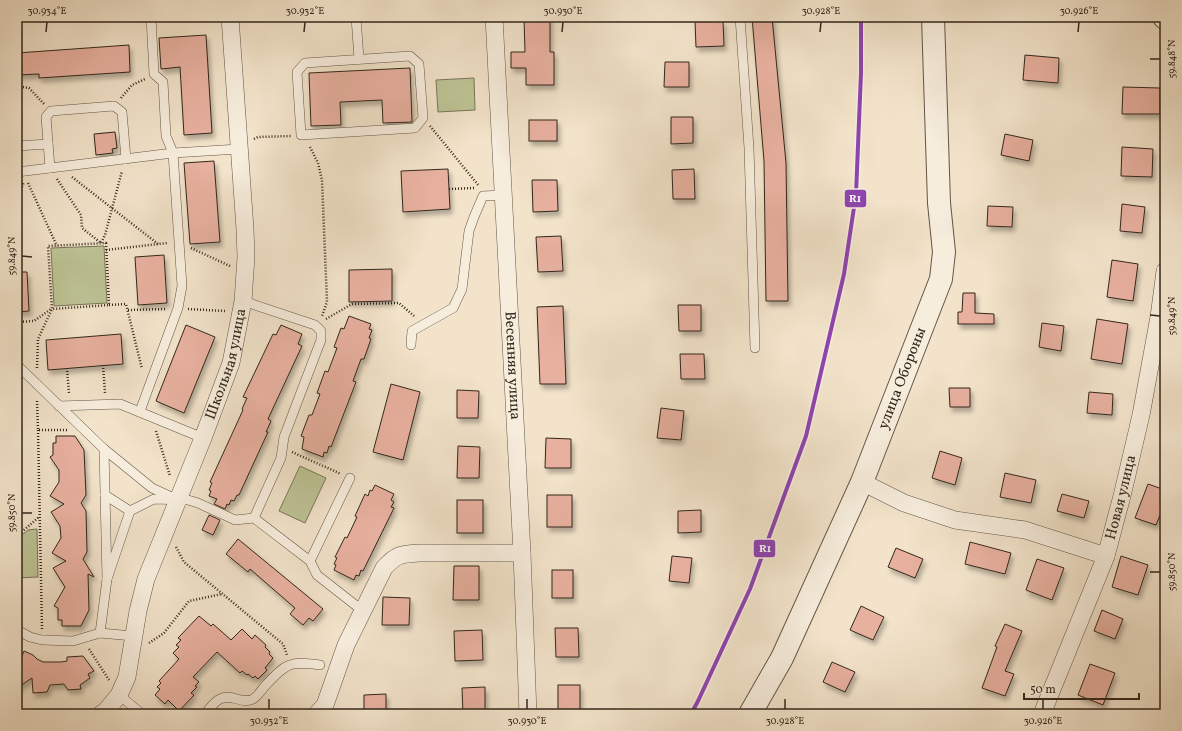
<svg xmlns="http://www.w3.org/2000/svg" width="1182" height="731" viewBox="0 0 1182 731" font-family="Vollkorn,serif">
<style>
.green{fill:#bdc395;stroke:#787558}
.building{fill:#e7b09f;stroke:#33271b;filter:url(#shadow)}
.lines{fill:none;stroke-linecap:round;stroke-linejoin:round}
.service-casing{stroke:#635647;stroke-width:10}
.minor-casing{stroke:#635647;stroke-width:18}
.tertiary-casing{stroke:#635647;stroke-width:24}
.path{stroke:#33271b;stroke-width:2.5;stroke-dasharray:1 2;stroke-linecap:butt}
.service{stroke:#f7eddd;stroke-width:9}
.minor{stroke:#f7eddd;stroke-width:17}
.tertiary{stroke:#f7eddd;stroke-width:22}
.rail-1-casing{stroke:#f7eddd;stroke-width:7}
.rail-1{stroke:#8e44ad;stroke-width:4}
.ticks{fill:none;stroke:#33271b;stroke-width:1.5}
.labels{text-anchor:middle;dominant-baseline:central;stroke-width:3;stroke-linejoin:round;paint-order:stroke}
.street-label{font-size:15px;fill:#33271b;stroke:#f7eddd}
.line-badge{stroke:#f7eddd;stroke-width:1.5}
.badge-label{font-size:11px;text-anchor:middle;font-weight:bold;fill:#fff}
.neatline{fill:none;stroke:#33271b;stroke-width:1.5}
.ticks-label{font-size:10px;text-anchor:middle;fill:#33271b}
</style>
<defs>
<filter id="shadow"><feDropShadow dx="2.5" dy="4.5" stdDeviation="2" flood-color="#0004"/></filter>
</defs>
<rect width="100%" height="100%" fill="#f2e3ca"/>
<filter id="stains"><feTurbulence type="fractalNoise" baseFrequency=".005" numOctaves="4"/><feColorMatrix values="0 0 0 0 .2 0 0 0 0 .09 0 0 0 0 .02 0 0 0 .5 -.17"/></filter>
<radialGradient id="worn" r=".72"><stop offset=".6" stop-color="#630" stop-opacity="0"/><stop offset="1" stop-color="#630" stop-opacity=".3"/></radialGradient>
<g class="green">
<polygon points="474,78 475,110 438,112 436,80"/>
<polygon points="104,246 107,303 54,306 51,248"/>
<polygon points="300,466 326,478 305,523 279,511"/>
<polygon points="37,529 38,577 17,578 17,539 28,530"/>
</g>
<g class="building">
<polygon points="524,17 550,17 550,52 554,52 554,85 526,85 526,68 511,68 511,52 525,52"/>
<polygon points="752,17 772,17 786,163 788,301 766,301 764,161"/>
<polygon points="695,21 723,21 724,46 696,47"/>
<polygon points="206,35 212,133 184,135 180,67 161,69 159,38"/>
<polygon points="129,45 130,72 39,78 39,74 17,75 17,53"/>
<polygon points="1025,55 1059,58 1058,83 1023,80"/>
<polygon points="665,62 689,62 689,87 664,87"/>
<polygon points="410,68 412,122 383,123 382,100 340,102 341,125 311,126 309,73"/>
<polygon points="1123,87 1160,88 1160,114 1122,114"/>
<polygon points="671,117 693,117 693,143 671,144"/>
<rect x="529" y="120" width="28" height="21"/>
<polygon points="115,132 117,148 112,149 113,153 96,155 94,134"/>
<polygon points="1005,134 1033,140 1029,161 1001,155"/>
<polygon points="1122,147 1153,149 1152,177 1121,176"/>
<polygon points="214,161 220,242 190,244 184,163"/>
<polygon points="448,169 450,209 403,212 401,171"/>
<polygon points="694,169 695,199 673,199 672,170"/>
<polygon points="532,180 557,180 558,211 533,212"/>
<polygon points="1122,204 1145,207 1142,233 1120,231"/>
<polygon points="988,206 1013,207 1012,227 987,226"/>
<polygon points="561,236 563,271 538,272 536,237"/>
<polygon points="164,255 167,303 138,305 135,257"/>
<polygon points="1112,260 1138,264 1133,301 1107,297"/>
<polygon points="392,269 392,301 349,302 349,270"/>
<polygon points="17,272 27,272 29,311 17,312"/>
<polygon points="963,293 975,293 975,313 994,314 994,324 958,324 958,312 962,312"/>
<polygon points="678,305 701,305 701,331 679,331"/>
<polygon points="563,306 566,384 540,384 537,307"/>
<polygon points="349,316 371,324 369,329 372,330 369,338 371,339 364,359 361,359 353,381 356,382 331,447 329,446 327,453 324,452 323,457 302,449 304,437 301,436 309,415 312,415 320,394 317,393 325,371 328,372 337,348 334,347 341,328 344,329"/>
<polygon points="1097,319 1128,324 1122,364 1091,359"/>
<polygon points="1042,323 1064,326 1061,351 1039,347"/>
<polygon points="186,325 215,337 184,413 156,401"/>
<polygon points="281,325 302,334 298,344 302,346 268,419 271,421 266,432 268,432 239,495 237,495 234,501 231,500 229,505 227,504 225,509 214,504 217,499 209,496 211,491 209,490 212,483 210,482 243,410 242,409 247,398 243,397 273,334 276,335"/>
<polygon points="121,334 123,364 48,370 46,340"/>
<polygon points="680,354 704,354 705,379 681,379"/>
<polygon points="391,384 420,392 403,460 373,452"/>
<polygon points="949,388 970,388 970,407 950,407"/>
<polygon points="457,390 479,391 478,418 457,418"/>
<polygon points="1089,392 1113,394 1112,415 1087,413"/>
<polygon points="661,408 684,411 681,440 657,438"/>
<polygon points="56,436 75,436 84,450 86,495 81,503 86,511 87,552 83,559 94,577 88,574 89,610 81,626 62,626 62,620 58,620 58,608 54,606 65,587 53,568 66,561 52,553 61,538 60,526 51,512 64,504 50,496 59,482 59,470 50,457 53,455 53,443 56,443"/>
<polygon points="546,438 571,439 571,468 545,468"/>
<polygon points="458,446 480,447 479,478 457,478"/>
<polygon points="940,451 962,458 955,485 932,478"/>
<polygon points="1005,473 1036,480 1031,503 1000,497"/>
<polygon points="1148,484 1165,490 1165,517 1160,515 1156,525 1135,518"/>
<polygon points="375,485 394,494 391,500 394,502 391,507 394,508 363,571 361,570 359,576 356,575 354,580 334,570 336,565 334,564 337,558 335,557 345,537 347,538 357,517 355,516 365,494 368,496 370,490 372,491"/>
<polygon points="1062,494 1089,501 1084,518 1057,511"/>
<rect x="547" y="495" width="25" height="32"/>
<rect x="457" y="500" width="26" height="33"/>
<polygon points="701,510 701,532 678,533 678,511"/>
<polygon points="209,515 220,520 213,535 202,530"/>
<polygon points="238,539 323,609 313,621 309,618 303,625 290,614 295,608 250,569 248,572 226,554"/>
<polygon points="970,542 1011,553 1005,574 965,564"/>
<polygon points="896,548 923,559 915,578 888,567"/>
<polygon points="672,556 692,558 689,583 669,581"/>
<polygon points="1121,556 1148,565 1138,595 1112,587"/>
<polygon points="1037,559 1064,568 1052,600 1026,590"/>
<polygon points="454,566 479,566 479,600 453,600"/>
<rect x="552" y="570" width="21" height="28"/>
<polygon points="383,597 410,598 409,625 382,625"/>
<polygon points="861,606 884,617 873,640 850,630"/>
<polygon points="1102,610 1123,619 1115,639 1094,631"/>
<polygon points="199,616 211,626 213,624 231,640 242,629 252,639 255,635 266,645 265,647 270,652 269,654 273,658 265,668 267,670 258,679 255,676 253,678 248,674 247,675 242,671 240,673 217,652 193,677 199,682 195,686 197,687 191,693 194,695 179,711 168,700 165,704 155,695 160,689 157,687 161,683 159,681 179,659 173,653 179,647 176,645 181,640 178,638"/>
<polygon points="1005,624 1022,631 1005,671 1014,674 1005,696 982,688 997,647 995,646"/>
<polygon points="555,628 578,628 579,657 556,657"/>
<polygon points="482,630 483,660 455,661 454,631"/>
<polygon points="24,651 33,655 37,659 43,662 61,662 67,661 67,657 83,656 94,671 88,674 90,678 80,685 81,689 68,690 64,684 50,685 47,692 33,693 32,678 17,688 17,654 22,656"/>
<polygon points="832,662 855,672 845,692 823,682"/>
<polygon points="1090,664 1115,673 1103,705 1078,695"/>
<rect x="558" y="685" width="22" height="29"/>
<polygon points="485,687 485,714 463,714 462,688"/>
<polygon points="386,694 386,714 364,714 364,695"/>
</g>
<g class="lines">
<g class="service-casing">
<g id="service">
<polyline points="356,17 359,59"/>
<polyline points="740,17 749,148 755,348"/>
<polygon points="410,56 419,64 423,118 415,128 301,135 297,72 305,63"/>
<polyline points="17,146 48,144"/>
<polyline points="50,168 46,117 51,111 114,106 122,112 126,159"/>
<polyline points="17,172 173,153 239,149"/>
<polyline points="243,301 315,325 321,331 321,340 284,437 281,458 254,518"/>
<polyline points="411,345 412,331 453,308 462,289 469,231 474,217 483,196 503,195"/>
<polyline points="17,365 104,449 152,488 174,498"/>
<polyline points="59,406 120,404 203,438"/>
<polyline points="140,411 178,308 182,286 173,153 166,136 163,82 154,74 151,17"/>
<polyline points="105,495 130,511"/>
<polyline points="310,561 350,478"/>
<polyline points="107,579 130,511 154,499 188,500 198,503 235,520 254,518 310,561 317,575 363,611"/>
<polyline points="17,630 30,637 42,640 73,641 100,633 133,636"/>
<polyline points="100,633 107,579 104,449"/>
<polyline points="119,695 142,714"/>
<path d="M205,714C209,709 215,701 220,699C231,693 243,705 253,699C258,696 262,689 266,685C286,663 290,661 320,665"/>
</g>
</g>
<g class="minor-casing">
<g id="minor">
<path id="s1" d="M494,17L522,553L528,714"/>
<polyline points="862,482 904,503 955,520 1025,530 1106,556"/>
<path id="s2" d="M101,714L105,712L119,695L127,677L138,611L146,579L203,438L231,363L243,301L246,257L245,229L230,17"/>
<path d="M317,714L325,705L346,645L384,568C397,554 401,554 420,553H522"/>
<path id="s3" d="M1042,714L1106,556L1122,496L1141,415L1159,317L1165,271"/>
</g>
</g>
<g class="tertiary-casing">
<g id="tertiary">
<polyline points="1164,17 1165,18"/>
<path id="s4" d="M750,714L782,658L862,482L941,279L944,252L939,203L933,17"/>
</g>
</g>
<g class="path">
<polyline points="17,86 29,88 44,104"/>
<polyline points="121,98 132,85 145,79"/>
<polyline points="430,126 479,186"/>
<polyline points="254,139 258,137 291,136"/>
<polyline points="310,147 318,163 322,180 327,302 322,316"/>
<polyline points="72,177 158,244"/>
<polyline points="57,179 81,215 82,228 101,243 105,235 122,171"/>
<polyline points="28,183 57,246"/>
<polyline points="449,189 474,188"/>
<polyline points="17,198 24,182"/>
<polygon points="106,243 109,305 52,309 48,246"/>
<polyline points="191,248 230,266"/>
<polyline points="106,250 167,243"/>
<polyline points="109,305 126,304 142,369"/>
<polyline points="188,309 225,311"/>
<polyline points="128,310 165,309"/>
<polyline points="326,319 352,304 399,303 414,316"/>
<polyline points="17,322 34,321 51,309"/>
<polyline points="103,365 105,393"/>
<polyline points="37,368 38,339 52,309"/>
<polyline points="67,368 69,394"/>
<polyline points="37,401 38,430 67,430"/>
<polyline points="38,430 42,629"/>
<polyline points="156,431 170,476"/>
<polyline points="292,452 341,474"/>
<polyline points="17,536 39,517"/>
<polyline points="176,547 184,562 283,644 287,655"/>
<polyline points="149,643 164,633 189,601 222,594"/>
<polyline points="89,649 109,680"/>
</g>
<use href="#service" class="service"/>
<use href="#minor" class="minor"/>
<use href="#tertiary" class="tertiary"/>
<g class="rail-1-casing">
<polyline id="rail-1" points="691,714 698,701 750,589 806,436 844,274 856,194 861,73 861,17"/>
</g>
<use href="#rail-1" class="rail-1"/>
</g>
<path class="ticks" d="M46,32L47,22M304,32L305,22M562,32L563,22M820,32L821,22M1078,32L1079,22M1150,59H1160M22,256L32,257M1150,315L1160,316M22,513H32M1150,572H1160M269,709V699M527,709V699M785,709V699M1043,709V699"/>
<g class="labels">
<g class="street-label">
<text stroke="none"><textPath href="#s2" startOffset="376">Школьная улица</textPath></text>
<text stroke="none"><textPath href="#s1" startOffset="349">Весенняя улица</textPath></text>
<text stroke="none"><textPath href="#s4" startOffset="369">улица Обороны</textPath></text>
<text stroke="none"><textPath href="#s3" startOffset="231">Новая улица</textPath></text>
</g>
</g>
<g class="line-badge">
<rect x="844" y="189" width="23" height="19" rx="4" fill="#8e44ad"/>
<rect x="753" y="539" width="23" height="19" rx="4" fill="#8e44ad"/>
</g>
<g class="badge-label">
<text x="855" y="202">R1</text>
<text x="765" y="552">R1</text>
</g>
<rect width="1182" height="731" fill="none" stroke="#f2e3ca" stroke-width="44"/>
<path d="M1024 693v6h115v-6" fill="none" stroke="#33271b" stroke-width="2"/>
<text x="1030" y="693" font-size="12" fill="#33271b" stroke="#f7eddd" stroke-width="3" paint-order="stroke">50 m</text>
<rect x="22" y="22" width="1138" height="687" class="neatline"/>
<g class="ticks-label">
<text x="47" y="14">30.934°E</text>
<text x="305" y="14">30.932°E</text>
<text x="563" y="14">30.930°E</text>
<text x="821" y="14">30.928°E</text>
<text x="1079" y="14">30.926°E</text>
<text transform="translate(1171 59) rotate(-90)" y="4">59.848°N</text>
<text transform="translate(11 256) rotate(-90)" y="4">59.849°N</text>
<text transform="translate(1171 316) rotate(-90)" y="4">59.849°N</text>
<text transform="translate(11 513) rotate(-90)" y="4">59.850°N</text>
<text transform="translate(1171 572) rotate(-90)" y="4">59.850°N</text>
<text x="269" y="724">30.932°E</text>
<text x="527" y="724">30.930°E</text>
<text x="785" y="724">30.928°E</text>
<text x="1043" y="724">30.926°E</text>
</g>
<rect width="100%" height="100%" filter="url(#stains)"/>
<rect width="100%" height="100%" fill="url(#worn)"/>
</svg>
